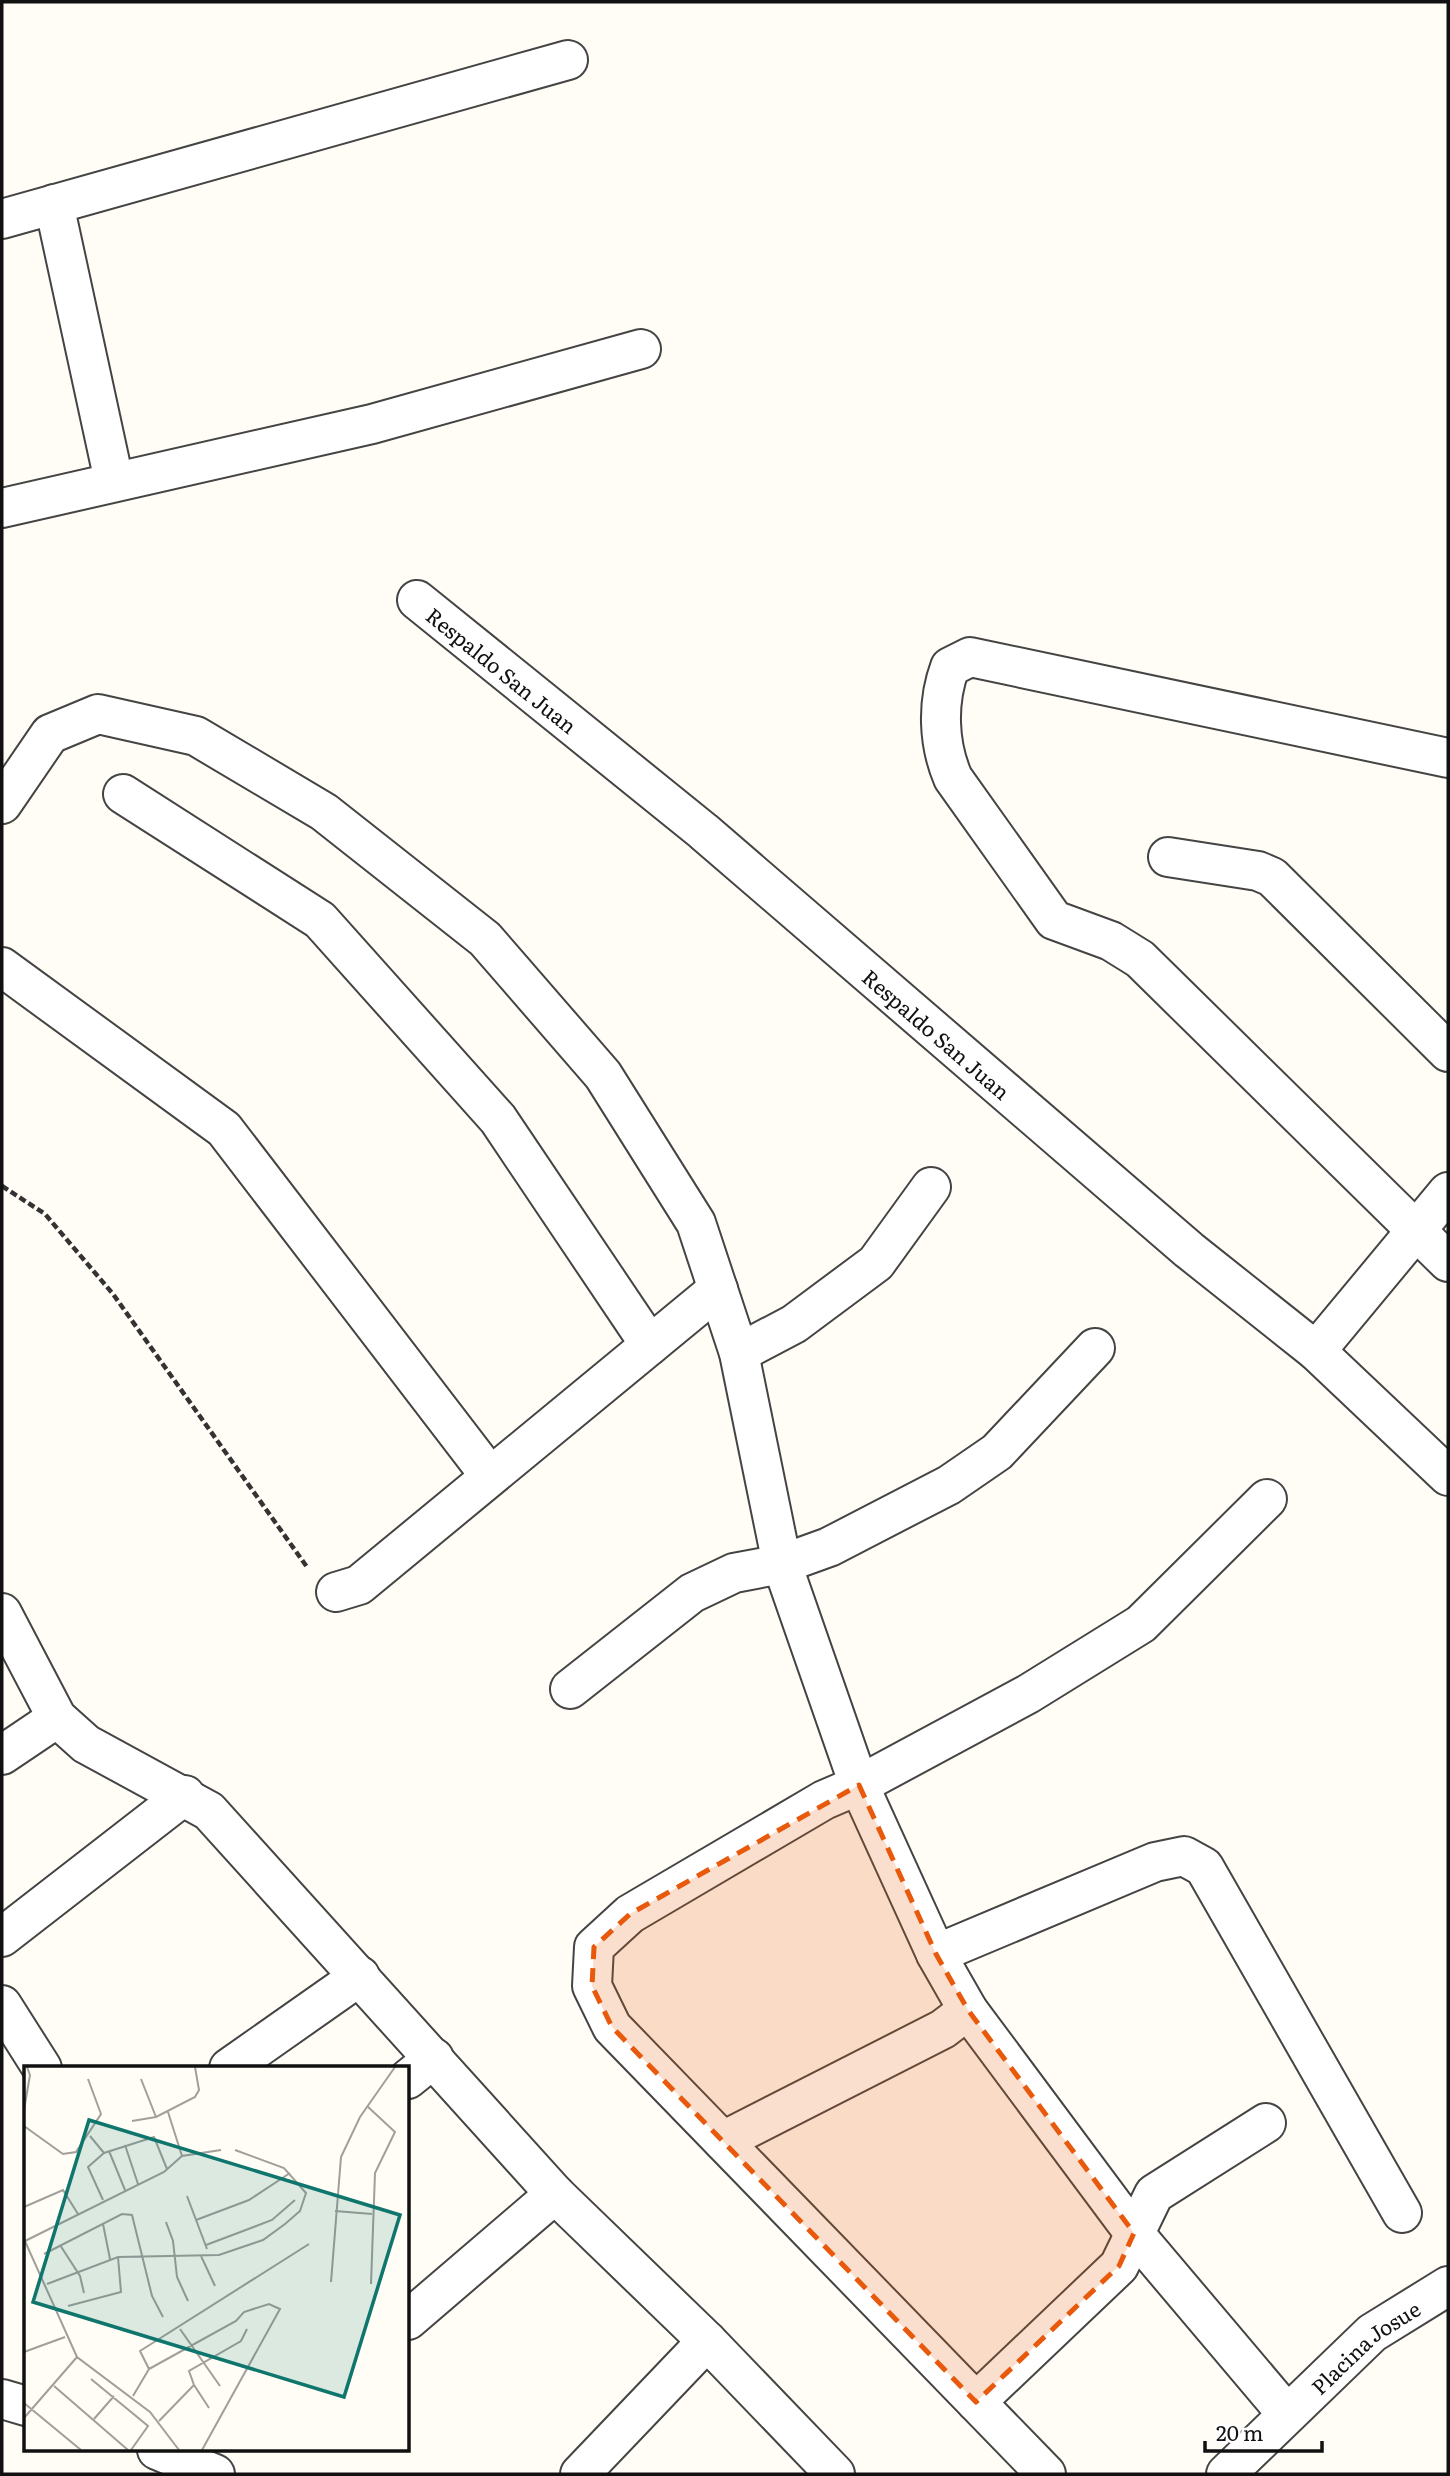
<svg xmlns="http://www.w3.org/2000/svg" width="1450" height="2476" viewBox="0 0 1450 2476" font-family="Literata,serif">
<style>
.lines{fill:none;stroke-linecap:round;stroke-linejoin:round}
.minor-casing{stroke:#444;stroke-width:42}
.path{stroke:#333;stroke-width:4.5;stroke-dasharray:7 3.5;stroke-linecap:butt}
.minor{stroke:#fff;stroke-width:38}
.marked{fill:#e8590c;fill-opacity:0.2;stroke:#e8590c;stroke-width:5;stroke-dasharray:14 9;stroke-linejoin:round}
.labels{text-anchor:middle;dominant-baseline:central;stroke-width:7;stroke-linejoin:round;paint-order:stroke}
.street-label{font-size:21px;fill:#111;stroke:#fff}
.inset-road{fill:none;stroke:#a09f9a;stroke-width:2}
.view{fill:#0f766e;fill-opacity:0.15;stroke:#0f766e;stroke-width:3.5}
.inset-edge{fill:none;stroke:#111;stroke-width:3.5}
</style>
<rect width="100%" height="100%" fill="#fffdf5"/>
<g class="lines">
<g class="minor-casing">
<g id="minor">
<polyline points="54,204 114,481"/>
<polyline points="2,219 568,60"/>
<polyline points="2,508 372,424 641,349"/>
<path id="s1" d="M417,600L703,831L1189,1250L1316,1351L1448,1476"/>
<path d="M1448,758L970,657L950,667C937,702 938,743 953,778L1054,920L1111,941L1140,959L1448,1262"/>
<polyline points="123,794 320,920 498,1119 650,1345"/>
<polyline points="2,804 50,734 98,714 196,736 324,812 485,939 603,1075 696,1223 739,1353 782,1564 859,1785 936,1954 968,2010 1134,2233 1287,2414"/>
<polyline points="1168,857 1258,871 1272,877 1448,1052"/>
<polyline points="2,967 224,1129 490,1476"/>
<polyline points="1316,1351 1448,1192"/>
<polyline points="739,1353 794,1324 876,1263 931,1187"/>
<polyline points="336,1592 359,1585 718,1289"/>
<polyline points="2,1613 57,1718 86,1744 209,1811 555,2194 707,2341 835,2474"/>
<polyline points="570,1689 692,1593 734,1573 782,1564 829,1547 949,1485 997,1452 1095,1348"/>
<polyline points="2,1755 57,1718"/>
<polyline points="2,1937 185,1795"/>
<polyline points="936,1954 1155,1862 1184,1856 1204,1867 1402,2213"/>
<polyline points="2,2005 42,2068"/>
<polyline points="229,2068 360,1976"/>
<polyline points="408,2079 434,2058"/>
<polyline points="723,2141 943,2029 968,2010"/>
<polyline points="408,2320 555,2194"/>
<polyline points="2,2399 26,2406"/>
<polyline points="976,2402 1119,2266 1154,2194 1266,2123"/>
<polyline points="157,2450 215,2474"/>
<polyline points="580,2474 707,2341"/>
<polyline points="1046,2474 612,2027 592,1986 594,1947 630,1914 824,1800 859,1785 1028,1694 1141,1624 1267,1499"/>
<path id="s2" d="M1226,2474L1372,2333L1448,2286"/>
</g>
</g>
<polyline class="path" points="2,1186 45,1214 113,1294 307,1567"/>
<use href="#minor" class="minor"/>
</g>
<path class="marked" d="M859,1785L936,1954L968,2010L1134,2233L1119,2266L976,2402L612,2027L592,1986L594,1947L630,1914Z"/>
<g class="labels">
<g class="street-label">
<text stroke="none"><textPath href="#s1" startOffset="110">Respaldo San Juan</textPath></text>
<text stroke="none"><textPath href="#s1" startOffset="677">Respaldo San Juan</textPath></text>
<text stroke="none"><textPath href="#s2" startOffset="189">Placina Josue</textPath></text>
</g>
</g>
<g transform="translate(24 2066)">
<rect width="385" height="385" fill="#fffdf5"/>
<path class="inset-road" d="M117,13L132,51M343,40L371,66L351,107L347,218M0,44L6,9L3,1M144,46L158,90M108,55L132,51L171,31L175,24L171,1M0,60L39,88L52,86L77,48L64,13M66,70L80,87M101,79L114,118M85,85L101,124M163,130L183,183M79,134L64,101L80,87L130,71L143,103M0,141L39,124L54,148M311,145L348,148M172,154L225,134L266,107M142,156L149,175L153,211L164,235M79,158L86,193M0,173L53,291L126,346L155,384M1,175L140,106L158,90L197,84M36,179L56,210L60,227M182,179L248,154L271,134M20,188L98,148L108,149L128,230L139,251M177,190L191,220M307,216L317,91L336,51L371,1M23,218L94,191L195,189L239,174L261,158L276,145L282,127L260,102L211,84M44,240L97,226L94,191M156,263L196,320M0,286L41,271M67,313L124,360L107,384M170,319L185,342M30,320L104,384M109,330L125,303M0,337L57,384M0,352L53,291M70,353L90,330M135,355L170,319L165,305L217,275L223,263M178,384L256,243L245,238L220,246L212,255L125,303L116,285L285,178"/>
<path class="view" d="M65,54L376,149L320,331L9,236Z"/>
<rect width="385" height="385" class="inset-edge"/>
</g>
<rect width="1450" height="2476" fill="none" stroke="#111111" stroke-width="7"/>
<path d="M1205 2441v10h117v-10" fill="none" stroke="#111111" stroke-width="3.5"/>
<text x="1216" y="2441" font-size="21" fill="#111111" stroke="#ffffff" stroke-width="5" paint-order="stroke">20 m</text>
</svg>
